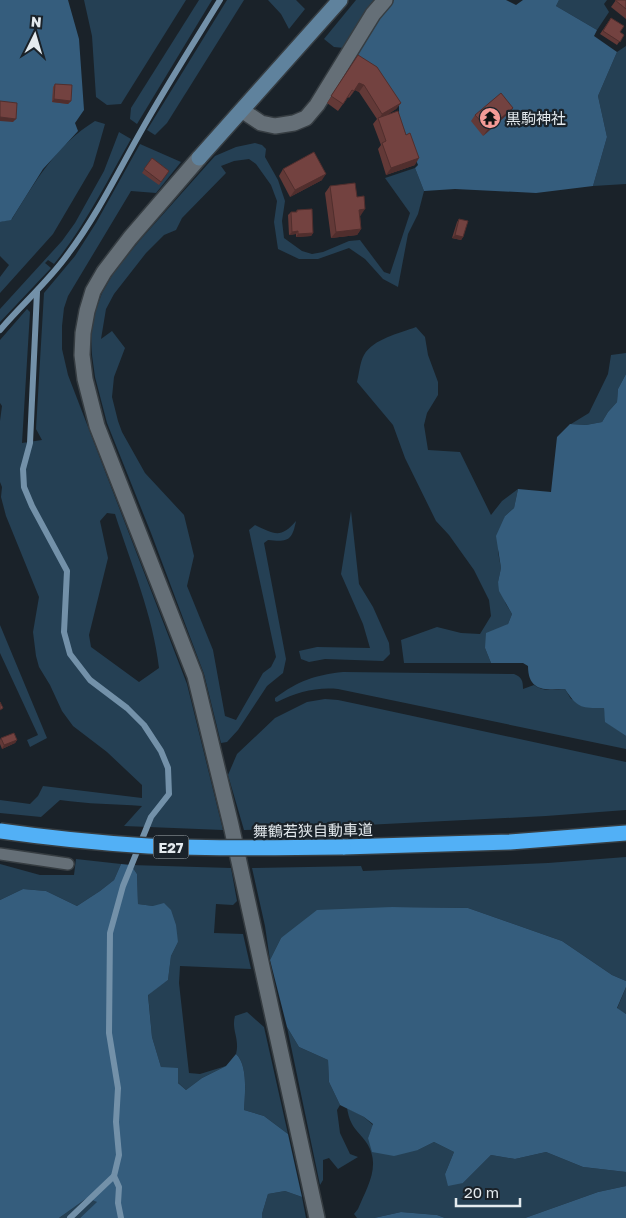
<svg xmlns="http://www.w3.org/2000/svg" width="626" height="1218" viewBox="0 0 626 1218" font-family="'Golos Text','Noto Sans JP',sans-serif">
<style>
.green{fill:#254054;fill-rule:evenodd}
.forest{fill:#355d7d}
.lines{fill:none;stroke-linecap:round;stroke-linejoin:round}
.stream{stroke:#7391a9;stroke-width:6}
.lane-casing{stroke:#363d42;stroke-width:14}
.street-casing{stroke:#363d42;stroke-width:18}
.secondary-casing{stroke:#363d42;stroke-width:18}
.highway-casing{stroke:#363d42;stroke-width:18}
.lane{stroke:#656f77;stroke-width:11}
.street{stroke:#656f77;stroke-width:15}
.secondary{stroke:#5f829d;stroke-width:15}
.highway{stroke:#52b0f6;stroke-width:15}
.highway-bridge-casing{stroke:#363d42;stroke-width:18;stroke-linecap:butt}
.highway-bridge{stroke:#52b0f6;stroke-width:15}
.wall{fill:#633937}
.shaded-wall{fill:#502e2d}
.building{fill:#734240;stroke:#502e2d}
.labels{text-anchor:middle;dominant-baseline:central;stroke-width:4.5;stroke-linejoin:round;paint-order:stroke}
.shield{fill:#1a2229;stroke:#a7aeb3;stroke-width:1}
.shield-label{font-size:14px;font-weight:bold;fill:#e4eaee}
.poi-label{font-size:15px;fill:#e4eaee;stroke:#1a2229;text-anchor:start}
.street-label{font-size:15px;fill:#e4eaee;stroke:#1a2229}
</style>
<rect width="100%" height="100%" fill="#1a2229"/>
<g class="green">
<polygon points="84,0 186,0 121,104 107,105 96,97 92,36"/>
<polygon points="199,0 212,0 137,124 130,119 131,108"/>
<polygon points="227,0 244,0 167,123 155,135 147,130"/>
<polygon points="268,0 296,0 305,9 289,29 281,14"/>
<polygon points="356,0 376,0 344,48 334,47 324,39"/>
<polygon points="559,0 607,0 604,4 609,12 597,30 556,6"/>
<polygon points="626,46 626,184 593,186 607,137 598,96 617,52"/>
<path d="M95,121L105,124L93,166L53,234L0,293V277L9,265L0,256V222L12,219C35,182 56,145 95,121Z"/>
<path d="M119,132L131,139C107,181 85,226 54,264L48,260L45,263L51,268L0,322V309L62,241L75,223L104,171Z"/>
<path d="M255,143L262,145L266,149L265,157L278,180L285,201L282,221L284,238L302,251L312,254L323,252L349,241L360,240L384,272L390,274L410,213L385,178L415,168L424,191L418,214L408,234L398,287L383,279L365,259L349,248L318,259H299L278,249L274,222L277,201L271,185L256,164L249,159L234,161L221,166L226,173L182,218L176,230L164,235L146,253L114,294L106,309L101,339L112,331L125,348L114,377L112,397L118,421L122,432L145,473L184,515L194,556L187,586L213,650L225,716L236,720L263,673L271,667L276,657L249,530L255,525C274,534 281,539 296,521C292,541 288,542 268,540L264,543L286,659L283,673L267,686L238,730L227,742L221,743L204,674L151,533L107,423L95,377L92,355L91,333L95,312L102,293L114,272L140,240L215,156L236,147Z"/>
<path d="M140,144L181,162L156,193L131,191L68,296L64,308L62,326V349L68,375L187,684L223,830L124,826L142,806C115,804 87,804 60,800L41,817L0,813V800L30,804L38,796L43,786L142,798V785L107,752L73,726L62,711L50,685L39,667L36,656L33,632L39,597L6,516L1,497L2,487L0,482V421L2,406L0,403V340L27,309L30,312L22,443L42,440L36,429L44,293L75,256L96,223ZM107,513L115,514C131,564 153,615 159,668L139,682L91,647L89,635L108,558L100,521Z"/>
<path d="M416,327L425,337L428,355L438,382V395L427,413L424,425L428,450L460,452L491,515L502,501L518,489L514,508L505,516L498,552L501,568L498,582L506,604L512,614L508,624L485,648L491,663H404L401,640L437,627L461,633L480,634L491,616L489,600L474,570L449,535L436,521L405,458L393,425L357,382C359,374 360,362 364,355C373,339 400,333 416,327Z"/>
<polygon points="626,353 626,374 618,389 617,402 608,412 602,422 586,425 571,424 589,413 608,374 611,355"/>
<polygon points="351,511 359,584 373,607 389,643 390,654 383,661 325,659 309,662 301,659 299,651 317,647 370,648 363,624 341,574"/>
<polygon points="0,625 47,738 30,747 27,740 38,735 0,653"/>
<path d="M343,672L514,674C522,677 523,681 523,689L534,685C543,692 555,690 565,689L571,699L604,708L606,722L626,736V749L338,689C316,687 297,692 277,702L275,701V698C298,681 315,675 343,672Z"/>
<polygon points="325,699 338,700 357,704 626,762 626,810 546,816 365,825 362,828 244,830 228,775 237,754 275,718 307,702"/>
<polygon points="626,857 626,981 612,975 562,941 468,908 392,907 281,938 270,960 265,926 252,868 361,866 363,871 548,863"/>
<polygon points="76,859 121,864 114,880 100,891 77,906 46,891 23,889 0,900 0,864 40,875 74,875"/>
<polygon points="131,865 231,868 237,901 233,905 216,904 214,933 243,934 251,969 180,966 179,983 189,1073 200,1074 226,1066 202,1078 186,1090 161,1067 152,1037 148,994 168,980 171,956 178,942 153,906 138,904 137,874"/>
<polygon points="626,987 626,1014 617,1009"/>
<path d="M247,1012L264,1027L288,1134L264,1116L244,1110C245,1094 248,1065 236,1054C240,1038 231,1030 235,1016Z"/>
<polygon points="287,1027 299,1047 328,1060 329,1082 340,1105 337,1110 340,1133 350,1154 358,1157 338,1169 329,1158 323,1160 323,1180 320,1185"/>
<path d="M347,1108L364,1117L373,1125L368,1138L418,1150L434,1142L454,1152L445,1174L463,1183L491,1155L515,1159L546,1152L583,1167L626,1172V1186L598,1192L525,1218H445L437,1215L401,1212L374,1218H357L354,1214L358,1209C367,1187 382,1165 366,1142C362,1136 355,1130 352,1124C349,1119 348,1113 347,1108Z"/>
<polygon points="285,1191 302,1197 306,1218 262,1218 262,1214 268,1194"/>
<polygon points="87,1198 98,1202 80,1218 59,1218"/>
</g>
<g class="forest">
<polygon points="0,0 68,0 79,39 84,110 75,123 78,131 43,169 11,220 0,222"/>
<polygon points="394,0 506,0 516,5 523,0 559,0 556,6 597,30 594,36 617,52 598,96 607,137 593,186 536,193 455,189 424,191 415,168 418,165 399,117 399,105 375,70 356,57 379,18"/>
<path d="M626,374V736L605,722L604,708C582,708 578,709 565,689C546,690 528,692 528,666L523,663H491L485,648L486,633L508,624L512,614L499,591L498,582L501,568L496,536L505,516L514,508L518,489L551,492L557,437L570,424L586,425L602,422L608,412L617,402L618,389Z"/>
<path d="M121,864L131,865L137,874L138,904L153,906L164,903L171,910L176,925L178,942L171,956L168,980L148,995L152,1037L161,1067L178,1068V1083L186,1090L202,1078L226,1066L236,1054C248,1065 245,1094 244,1110L264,1116L288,1134L302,1197L285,1191L268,1194L262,1214V1218H80L97,1202L87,1198L59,1218H0V900L23,889L46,891L77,906L100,891L114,880Z"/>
<polygon points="392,907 468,908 562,941 612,975 626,981 626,987 617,1008 626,1014 626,1172 583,1167 546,1152 515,1159 491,1155 463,1183 448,1186 445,1174 454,1152 434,1142 418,1150 394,1156 372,1152 368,1138 373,1124 364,1117 340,1105 329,1082 328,1060 299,1047 287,1027 270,960 281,938 317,910"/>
<polygon points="626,1186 626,1218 525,1218 598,1192"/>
<polygon points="401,1212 437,1215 445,1218 374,1218"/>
</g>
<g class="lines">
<g class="stream">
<polyline points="37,292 30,443 23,469 24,487 32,506 67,571 64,632 70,654 90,680 127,708 144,725 161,751 168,768 169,794 151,817 123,886 110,933 109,1033 118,1088 116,1122 119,1155 114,1176 70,1218"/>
<path d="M0,330C22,304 48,282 68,254C96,217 117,174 140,133C165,88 193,44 220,0"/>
<polyline points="114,1176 119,1187 118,1203 121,1218"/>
</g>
<g class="lane-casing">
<polyline id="lane" points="0,854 68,864"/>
</g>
<g class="street-casing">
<g id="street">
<polyline points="243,111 261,123 275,126 294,123 306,118 317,105 373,14 385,0"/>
<polyline points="199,158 130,238 104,272 93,291 87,311 83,333 82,355 85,379 97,426 195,676 231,825 317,1218"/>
</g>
</g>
<g class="secondary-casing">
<polyline id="secondary" points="199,158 340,0"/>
</g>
<g class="highway-casing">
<polyline id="highway" points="343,847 510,842 626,833"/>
</g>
<use href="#lane" class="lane"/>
<use href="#street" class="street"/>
<use href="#secondary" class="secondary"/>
<use href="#highway" class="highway"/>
<g class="highway-bridge-casing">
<path id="highway-bridge" d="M0,831C49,838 99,843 148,846C213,849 278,848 343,847"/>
</g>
<use href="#highway-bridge" class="highway-bridge"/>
</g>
<g class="wall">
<polygon points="616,0 626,0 626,19 611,7"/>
<polygon points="611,18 620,32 624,35 617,45 600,34"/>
<polygon points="358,55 401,103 396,109 388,114 415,165 386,175 378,149 381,145 373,124 377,119 359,92 355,90 349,98 348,97 338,111 327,103"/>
<polygon points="55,84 71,101 68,104 52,102 53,87"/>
<polygon points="513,108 508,114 483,136 471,121 475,115"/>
<polygon points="152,158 169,171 159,185 142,173"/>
<polygon points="283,169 322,180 290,197 279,176"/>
<polygon points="330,186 357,197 361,215 360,216 361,229 357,235 331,238 325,193"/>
<polygon points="297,210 313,233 311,236 296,237 296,234 289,235 288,215 291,212 296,212"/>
<polygon points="459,219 463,237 461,240 452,238 457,222"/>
<polygon points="1,738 17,740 15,743 2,749 0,744 0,740"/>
</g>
<g class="shaded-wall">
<polygon points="359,83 364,85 359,92 355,90 349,98"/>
<polygon points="54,99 71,101 68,104 52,102"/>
<polygon points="401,103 396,109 378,121 382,114"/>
<polygon points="513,108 508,114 483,136 488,129"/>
<polygon points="0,117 16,119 13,122 0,121"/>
<polygon points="419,158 415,165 386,175 391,168"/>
<polygon points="326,174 322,180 290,197 295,190"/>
<polygon points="365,209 361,215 354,216 359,210"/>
<polygon points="361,229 357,235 331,238 336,232"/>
<polygon points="298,231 296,234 289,235 292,232"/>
<polygon points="313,233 311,236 296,237 298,234"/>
<polygon points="455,235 463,237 461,240 452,238"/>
<polygon points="17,740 15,743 2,749 4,745"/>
</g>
<g class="building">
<polygon points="615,0 626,0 626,9"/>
<polygon points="611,18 624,26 620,32 624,35 620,42 603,31"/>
<polygon points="358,55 377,67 401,103 382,114 364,85 359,83 354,91 352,90 343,104 331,96"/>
<polygon points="55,84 72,85 71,101 54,99"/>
<polygon points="501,93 513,108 488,129 475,115"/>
<polygon points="0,101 17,103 16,119 0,117"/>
<polygon points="398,111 406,135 410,133 419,158 391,168 382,143 386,141 378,118"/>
<polygon points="314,152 326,174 295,190 283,169"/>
<polygon points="152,158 169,171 161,182 144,169"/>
<polygon points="355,183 357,197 364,196 365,209 359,210 361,229 336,232 330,186"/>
<polygon points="312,209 313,233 298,234 298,231 292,232 291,212 297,212 297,210"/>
<polygon points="459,219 468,221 463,237 455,235"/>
<polygon points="0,702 3,708 0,710"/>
<polygon points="14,733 17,740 4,745 1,738"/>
</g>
<defs>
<g id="temple-disc" transform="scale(1.125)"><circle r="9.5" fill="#f59b97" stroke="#1a2229"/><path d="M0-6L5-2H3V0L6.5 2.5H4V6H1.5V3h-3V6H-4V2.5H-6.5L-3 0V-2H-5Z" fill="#111"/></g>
</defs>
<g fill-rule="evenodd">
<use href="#temple-disc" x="490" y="118"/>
</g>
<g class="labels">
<rect class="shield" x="153.5" y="835.5" width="35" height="23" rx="4"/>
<g class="shield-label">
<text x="171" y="847">E27</text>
</g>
<g class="poi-label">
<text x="506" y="118">黒駒神社</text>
</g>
<g class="street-label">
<text transform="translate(313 830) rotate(-1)">舞鶴若狭自動車道</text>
</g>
</g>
<g transform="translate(35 35) rotate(5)" stroke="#1a2229" stroke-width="4" paint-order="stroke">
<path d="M0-4L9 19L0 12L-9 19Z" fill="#e4eaee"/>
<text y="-8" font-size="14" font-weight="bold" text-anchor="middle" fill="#e4eaee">N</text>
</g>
<path d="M456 1198v8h64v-8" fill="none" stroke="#e4eaee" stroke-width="2.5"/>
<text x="464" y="1198" font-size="15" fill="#e4eaee" stroke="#1a2229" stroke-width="4" paint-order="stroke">20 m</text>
</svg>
